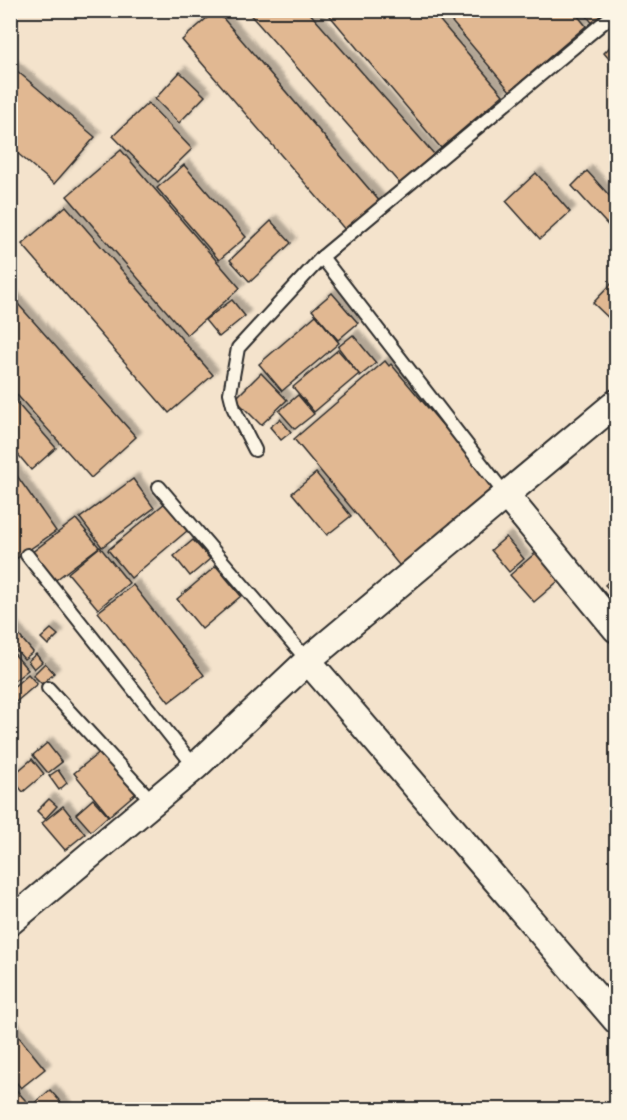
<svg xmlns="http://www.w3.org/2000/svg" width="627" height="1120" viewBox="0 0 627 1120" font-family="Itim,sans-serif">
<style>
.building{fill:#e1b892;stroke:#2b2b2b;stroke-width:1.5;filter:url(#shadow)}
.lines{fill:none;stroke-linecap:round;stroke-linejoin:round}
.lane-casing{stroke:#2b2b2b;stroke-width:16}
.street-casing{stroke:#2b2b2b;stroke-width:30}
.lane{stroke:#fcf5e5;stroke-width:12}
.street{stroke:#fcf5e5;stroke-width:26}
</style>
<defs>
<filter id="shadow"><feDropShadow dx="5.5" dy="-5.5" stdDeviation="1.5" flood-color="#0004"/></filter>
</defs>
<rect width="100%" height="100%" fill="#f4e3cc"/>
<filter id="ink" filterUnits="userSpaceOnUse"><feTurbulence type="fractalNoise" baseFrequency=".0167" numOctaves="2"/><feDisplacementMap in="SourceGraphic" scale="12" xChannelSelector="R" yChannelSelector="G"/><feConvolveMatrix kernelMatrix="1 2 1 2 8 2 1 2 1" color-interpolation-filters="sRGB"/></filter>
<g filter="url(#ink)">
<g class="building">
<polygon points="216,10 381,203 347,232 182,40"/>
<polygon points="246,10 307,10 434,154 400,184"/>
<polygon points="325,10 431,10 503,95 441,148"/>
<polygon points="442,10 573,10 586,26 510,91"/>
<polygon points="582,10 611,10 594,25"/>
<polygon points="616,41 616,67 604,53"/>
<polygon points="10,65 95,137 54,184 10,147"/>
<polygon points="180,72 205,96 179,123 155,99"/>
<polygon points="148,103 192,149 158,182 113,136"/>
<polygon points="121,150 240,288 187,335 67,196"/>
<polygon points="184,165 246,237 219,260 157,188"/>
<polygon points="587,171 616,203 616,234 572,186"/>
<polygon points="536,173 570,212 540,239 506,201"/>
<polygon points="66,206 213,375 169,413 22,244"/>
<polygon points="271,221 291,243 250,282 230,260"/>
<polygon points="616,279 616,325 593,303"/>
<polygon points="332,293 358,323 338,340 312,310"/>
<polygon points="10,295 136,437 91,478 10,387"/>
<polygon points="232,300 245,316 219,337 205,320"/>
<polygon points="316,315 339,343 282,391 259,364"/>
<polygon points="353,335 376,363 360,376 338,347"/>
<polygon points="338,350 359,374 314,412 293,387"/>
<polygon points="385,361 389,366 391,364 498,491 404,571 294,439"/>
<polygon points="261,373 287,400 261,425 235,399"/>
<polygon points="10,395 56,448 31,470 10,445"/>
<polygon points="298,395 314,414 295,429 279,411"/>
<polygon points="280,419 291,432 281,440 270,427"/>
<polygon points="10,466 56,531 10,563"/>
<polygon points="316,473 351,516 327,535 292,493"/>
<polygon points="133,479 154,508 102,547 80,518"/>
<polygon points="165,503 187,531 131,578 108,550"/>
<polygon points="76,519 99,547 53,582 31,553"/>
<polygon points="506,537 524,559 509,572 491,550"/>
<polygon points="193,540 210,559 190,576 174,556"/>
<polygon points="100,547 129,583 98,609 68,573"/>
<polygon points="539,550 563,577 534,602 510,575"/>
<polygon points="216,566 241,596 202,629 177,599"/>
<polygon points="616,574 616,596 605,585"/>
<polygon points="133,585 204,675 169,702 98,612"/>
<polygon points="10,625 33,652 24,659 10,643"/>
<polygon points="51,629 58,635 48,645 41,638"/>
<polygon points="10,649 28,670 10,684"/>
<polygon points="36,654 42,662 34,669 28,661"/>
<polygon points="45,663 54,673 42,684 33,675"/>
<polygon points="28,674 37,684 10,707 10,690"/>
<polygon points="47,743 62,762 48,773 33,755"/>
<polygon points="101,751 136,793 109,816 74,773"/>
<polygon points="32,759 44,774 23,792 11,777"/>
<polygon points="58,770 67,783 59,790 49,776"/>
<polygon points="49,799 57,806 45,819 37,811"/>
<polygon points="93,799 108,816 91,831 76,814"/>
<polygon points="63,806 85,834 65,850 42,823"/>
<polygon points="10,1026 45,1069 21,1088 10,1075"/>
<polygon points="10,1083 34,1110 10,1110"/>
<polygon points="50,1090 66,1108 65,1110 42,1110 36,1102"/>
</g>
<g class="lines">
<g class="lane-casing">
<g id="lane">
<polyline points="255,450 234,409 230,393 238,348 322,257"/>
<polyline points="159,487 308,661"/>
<polyline points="505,494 322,257 616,12"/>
<polyline points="27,555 195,767"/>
<polyline points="48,688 152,801"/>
</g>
</g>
<g class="street-casing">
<g id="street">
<polyline points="505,494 616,629"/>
<polyline points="308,661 616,1020"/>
<polyline points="10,922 195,767 315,654 616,403"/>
</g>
</g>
<use href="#lane" class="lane"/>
<use href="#street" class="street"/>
</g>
</g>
<rect width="627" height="1120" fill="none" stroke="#fcf5e5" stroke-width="36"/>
<rect x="18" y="18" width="591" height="1084" fill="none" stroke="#2b2b2b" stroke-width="2" filter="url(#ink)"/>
</svg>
